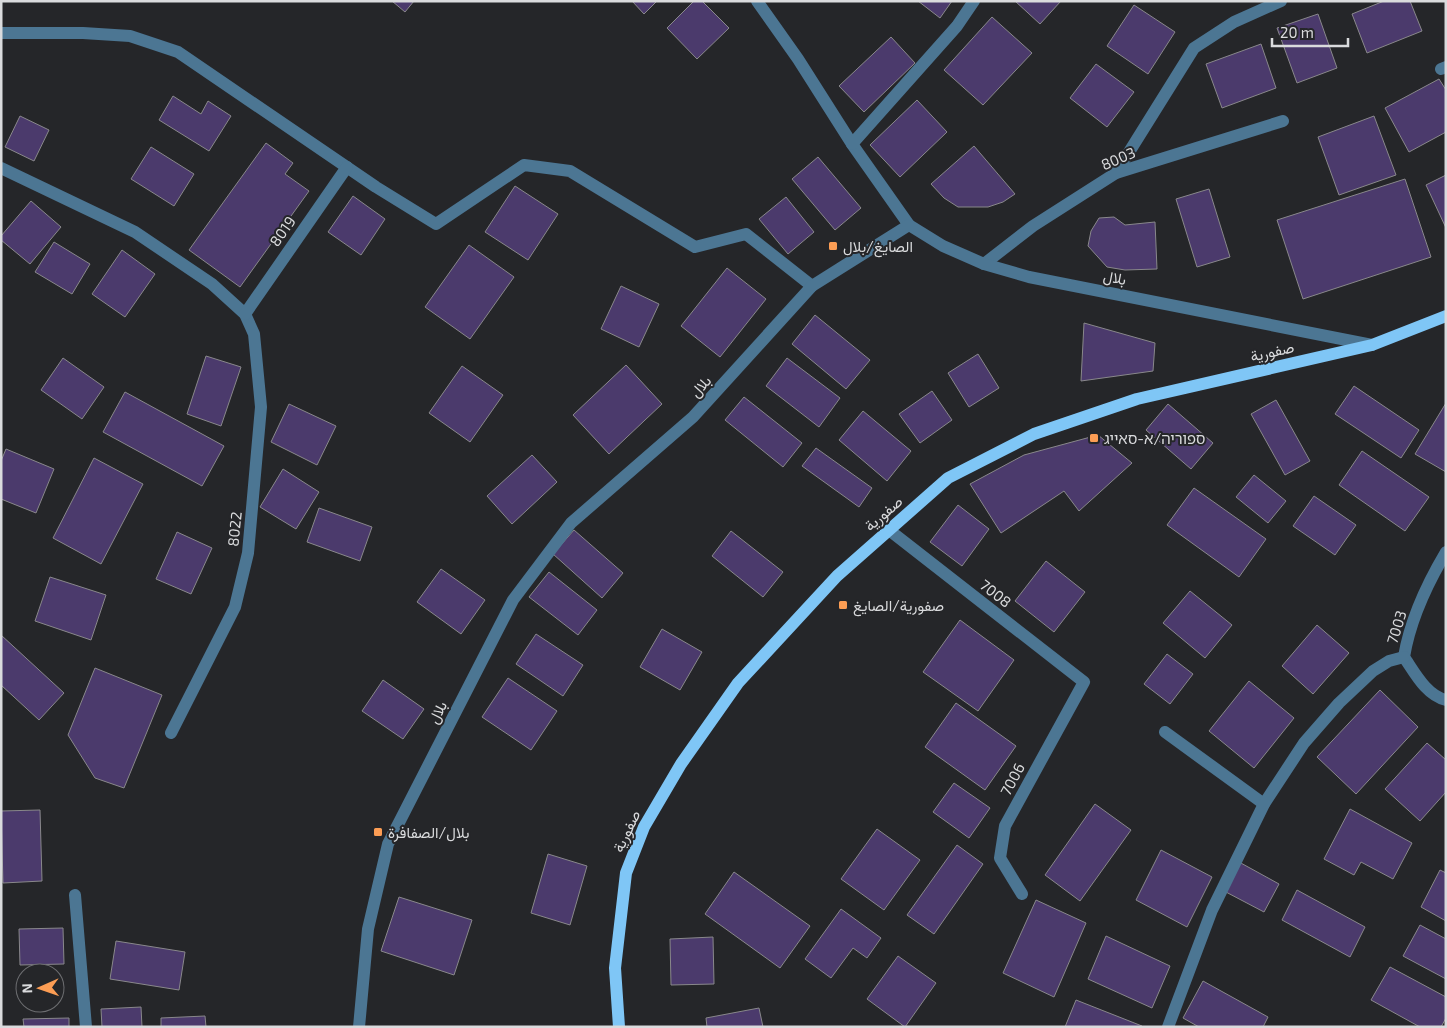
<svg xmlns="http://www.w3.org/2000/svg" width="1447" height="1028" viewBox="0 0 1447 1028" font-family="'Exo 2',Vazirmatn,'Noto Sans Hebrew',sans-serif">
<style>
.building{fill:#4b3a6c;stroke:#89888b}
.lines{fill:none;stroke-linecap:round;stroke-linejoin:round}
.minor{stroke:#4c7693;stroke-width:12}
.major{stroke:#7fc6f6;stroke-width:12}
.poi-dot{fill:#fc9d54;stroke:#252629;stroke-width:2}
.labels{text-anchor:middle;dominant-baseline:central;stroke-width:4;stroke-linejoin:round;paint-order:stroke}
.street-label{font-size:15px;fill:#dadbdd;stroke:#252629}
.poi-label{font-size:15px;fill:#dadbdd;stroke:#252629;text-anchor:start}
</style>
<rect width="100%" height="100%" fill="#252629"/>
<g class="building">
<polygon points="392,1 414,1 405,12"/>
<polygon points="632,1 657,1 644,14"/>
<polygon points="694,1 702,1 729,28 697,59 667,28"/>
<polygon points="918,1 952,1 940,18"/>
<polygon points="1015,1 1061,1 1040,24"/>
<polygon points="1384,1 1410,1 1422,31 1367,53 1352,14"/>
<polygon points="1134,5 1175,32 1148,74 1107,46"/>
<polygon points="1318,14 1337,68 1297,83 1277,28"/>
<polygon points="992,17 1032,53 983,105 944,70"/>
<polygon points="891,37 915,63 864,112 839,86"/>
<polygon points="1261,44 1276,88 1222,108 1206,64"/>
<polygon points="1096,64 1134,92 1107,127 1070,98"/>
<polygon points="1439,79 1446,90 1446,132 1409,152 1385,108"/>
<polygon points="173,96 201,114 208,101 231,116 209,151 159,120"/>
<polygon points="917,100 947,132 900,177 870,145"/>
<polygon points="20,116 49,130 34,161 5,147"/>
<polygon points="1374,116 1396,175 1339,195 1318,137"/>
<polygon points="266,143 293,163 285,174 309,191 240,287 189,250"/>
<polygon points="974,146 1015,194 1003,202 988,207 958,207 944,198 931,184"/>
<polygon points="151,147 194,174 174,206 131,179"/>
<polygon points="818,157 861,208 835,230 792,179"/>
<polygon points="1446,175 1446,228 1426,185"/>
<polygon points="1405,179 1431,257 1303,299 1277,220"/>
<polygon points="515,186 558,214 528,260 485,232"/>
<polygon points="1209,189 1230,257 1197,267 1176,199"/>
<polygon points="353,196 385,219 361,255 328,232"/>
<polygon points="786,197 814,232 788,254 759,219"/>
<polygon points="31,201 61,227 30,264 1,240 1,236"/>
<polygon points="1114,217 1125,225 1155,222 1157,269 1125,270 1107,267 1088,246 1091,231 1099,218"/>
<polygon points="54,242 90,264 72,294 35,272"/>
<polygon points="469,245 514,277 470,339 425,307"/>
<polygon points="122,250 155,274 125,317 92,294"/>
<polygon points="727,268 766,299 720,357 681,326"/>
<polygon points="621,286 659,304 639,347 601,329"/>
<polygon points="815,315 870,360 846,389 792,344"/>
<polygon points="1084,323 1155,343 1153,371 1081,381"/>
<polygon points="978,354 999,388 969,407 948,373"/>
<polygon points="206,356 241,367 221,426 187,414"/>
<polygon points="63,358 104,387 82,419 41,390"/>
<polygon points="787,358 840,398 819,427 766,386"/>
<polygon points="626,365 662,404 609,454 573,415"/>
<polygon points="462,366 503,395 470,442 429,413"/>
<polygon points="1354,386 1419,430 1401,458 1335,414"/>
<polygon points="932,391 952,420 920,443 899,414"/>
<polygon points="125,392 224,446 202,486 103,432"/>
<polygon points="744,397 802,443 783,467 725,420"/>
<polygon points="1276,400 1310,461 1285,475 1251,414"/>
<polygon points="1446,403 1446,472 1415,454"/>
<polygon points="289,404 336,426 317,465 271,442"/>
<polygon points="1168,404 1213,443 1191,469 1146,430"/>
<polygon points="863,411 911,451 887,481 839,440"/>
<polygon points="1098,435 1132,463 1079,511 1064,491 1001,533 970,484 1024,455"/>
<polygon points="816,448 872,488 859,507 802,466"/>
<polygon points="6,449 54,469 36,513 1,499 1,461"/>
<polygon points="1362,451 1429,497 1405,531 1339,485"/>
<polygon points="532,455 557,482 512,524 487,496"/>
<polygon points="94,458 143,484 101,564 53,538"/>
<polygon points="283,469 319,492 296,529 260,507"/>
<polygon points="1254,475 1286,501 1268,523 1236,497"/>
<polygon points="1194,488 1266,539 1239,577 1167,525"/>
<polygon points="1314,496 1356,525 1335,555 1293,526"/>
<polygon points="958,505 989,529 962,566 930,542"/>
<polygon points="319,508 372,527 360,561 307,542"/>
<polygon points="574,530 623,573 602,598 553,554"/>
<polygon points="731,531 783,572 763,597 712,556"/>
<polygon points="177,532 212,548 191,594 156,579"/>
<polygon points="1046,561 1085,592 1054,632 1015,601"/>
<polygon points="441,569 485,600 461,634 417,602"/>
<polygon points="549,572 597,610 578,635 529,597"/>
<polygon points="50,577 106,595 91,640 35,621"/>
<polygon points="1190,591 1232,625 1205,658 1163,623"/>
<polygon points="960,620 1014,660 978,711 923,672"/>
<polygon points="1317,625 1349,653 1313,694 1282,666"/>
<polygon points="662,629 702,652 680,690 640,667"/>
<polygon points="536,634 583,665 563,696 516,664"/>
<polygon points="1,635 64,693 39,720 1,685"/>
<polygon points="1167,654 1193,674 1170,704 1144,684"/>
<polygon points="95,668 162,695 124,788 95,778 68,735"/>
<polygon points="508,678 557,711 531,750 482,717"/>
<polygon points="383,680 424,709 403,739 362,711"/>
<polygon points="1249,681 1294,718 1254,768 1209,731"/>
<polygon points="1380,690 1418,727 1356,794 1317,757"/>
<polygon points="956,703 1016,746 985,790 925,747"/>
<polygon points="1427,743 1446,760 1446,792 1420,821 1385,789"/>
<polygon points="954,783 990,808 969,838 933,812"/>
<polygon points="1095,804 1131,830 1080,901 1045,875"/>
<polygon points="1350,809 1412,843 1393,879 1361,862 1354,875 1324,859"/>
<polygon points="40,810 42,881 3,883 1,811"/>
<polygon points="877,829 920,860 884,910 841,879"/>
<polygon points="957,845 983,864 934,934 907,915"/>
<polygon points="1161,850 1212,877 1187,927 1136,900"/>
<polygon points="548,854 587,866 570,925 531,913"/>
<polygon points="1239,862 1279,884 1264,912 1224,891"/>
<polygon points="1440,870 1446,873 1446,921 1421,907"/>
<polygon points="734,872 810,926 780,968 705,914"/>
<polygon points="1297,890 1365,927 1350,957 1282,920"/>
<polygon points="399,897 472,920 454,975 381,951"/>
<polygon points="1036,900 1086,923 1054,997 1003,973"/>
<polygon points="841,909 881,938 867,958 853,948 831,978 805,959"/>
<polygon points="1420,925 1446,939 1446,979 1403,956"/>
<polygon points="63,928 64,964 20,965 19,929"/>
<polygon points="1106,936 1170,966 1152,1008 1088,979"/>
<polygon points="713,937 714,984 671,985 670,939"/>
<polygon points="116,941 185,952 179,990 110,979"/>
<polygon points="898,956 936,983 905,1027 867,999"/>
<polygon points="1390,967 1446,997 1446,1018 1441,1027 1420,1027 1371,1000"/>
<polygon points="1203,981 1268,1017 1263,1027 1199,1027 1183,1018"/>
<polygon points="1076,1000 1142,1026 1141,1027 1065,1027"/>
<polygon points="141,1007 142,1027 102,1027 101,1009"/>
<polygon points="759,1008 763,1027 707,1027 706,1018"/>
<polygon points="205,1016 206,1027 161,1027 161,1018"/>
<polygon points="69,1018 69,1027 24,1027 23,1019"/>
</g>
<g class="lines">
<g class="minor">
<polyline points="757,1 798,59 852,144 909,225"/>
<polyline points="1,33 83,33 130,36 178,52 376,187 436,224 524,165 570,171 695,247 746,234 812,286"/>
<polyline points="1441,69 1446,67"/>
<polyline points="852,144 957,26 974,1"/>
<polyline points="1,168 135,232 212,284 245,314 254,334 261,407 248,553 235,607 171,733"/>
<polyline points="1116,173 1194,48 1234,22 1281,1"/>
<polyline points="984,264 1033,226 1116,173 1283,121"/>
<polyline points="245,314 347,167"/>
<polyline points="889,530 1084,682 1005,826 1000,858 1022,894"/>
<path d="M1446,552C1427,584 1410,620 1404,657C1415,673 1426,695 1446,700"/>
<polyline points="1165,732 1264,804"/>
<polyline points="75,895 86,1027"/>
<polyline points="359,1027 368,929 388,844 513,600 571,523 693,417 812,286 909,225 943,246 984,264 1029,277 1372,345"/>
<polyline points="1168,1027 1212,910 1264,804 1304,743 1339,703 1373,671 1389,661 1404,657"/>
</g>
<polyline class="major" points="619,1027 615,968 626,873 644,827 681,764 738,683 837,576 948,478 1034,434 1137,399 1372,345 1446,316"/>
</g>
<g class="poi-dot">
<rect x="828" y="241" width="10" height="10" rx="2.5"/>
<rect x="1089" y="433" width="10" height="10" rx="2.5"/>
<rect x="838" y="600" width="10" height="10" rx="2.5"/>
<rect x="373" y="827" width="10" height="10" rx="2.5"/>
</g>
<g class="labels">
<g class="street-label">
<text transform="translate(1118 158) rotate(-23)">8003</text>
<text transform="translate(282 231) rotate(-55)">8019</text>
<text transform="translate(1115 277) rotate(11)">بلال</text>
<text transform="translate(1272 351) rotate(-13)">صفورية</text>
<text transform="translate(700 386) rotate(-48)">بلال</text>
<text transform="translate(883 513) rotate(-41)">صفورية</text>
<text transform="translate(234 529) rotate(-84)">8022</text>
<text transform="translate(996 593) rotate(38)">7008</text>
<text transform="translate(1396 627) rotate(-73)">7003</text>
<text transform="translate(437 712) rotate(-63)">بلال</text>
<text transform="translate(1012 779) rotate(-62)">7006</text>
<text transform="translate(626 831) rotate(-65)">صفورية</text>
</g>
<g class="poi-label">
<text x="843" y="246">الصايغ/بلال</text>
<text x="1104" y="438">ספוריה/א-סאייג</text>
<text x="853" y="605">صفورية/الصايغ</text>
<text x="388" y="832">بلال/الصفافرة</text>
</g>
</g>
<rect width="1447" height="1028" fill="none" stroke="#dadbdd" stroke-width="5"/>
<g transform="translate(40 988) rotate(268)"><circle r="24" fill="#252629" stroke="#6d6e71"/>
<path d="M0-4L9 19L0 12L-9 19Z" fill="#fc9d54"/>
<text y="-8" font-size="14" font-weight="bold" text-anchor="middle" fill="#dadbdd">N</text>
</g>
<path d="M1272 38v8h76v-8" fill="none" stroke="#dadbdd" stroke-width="2.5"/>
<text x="1280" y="38" font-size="15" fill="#dadbdd" stroke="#252629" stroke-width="4" paint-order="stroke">20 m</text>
</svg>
